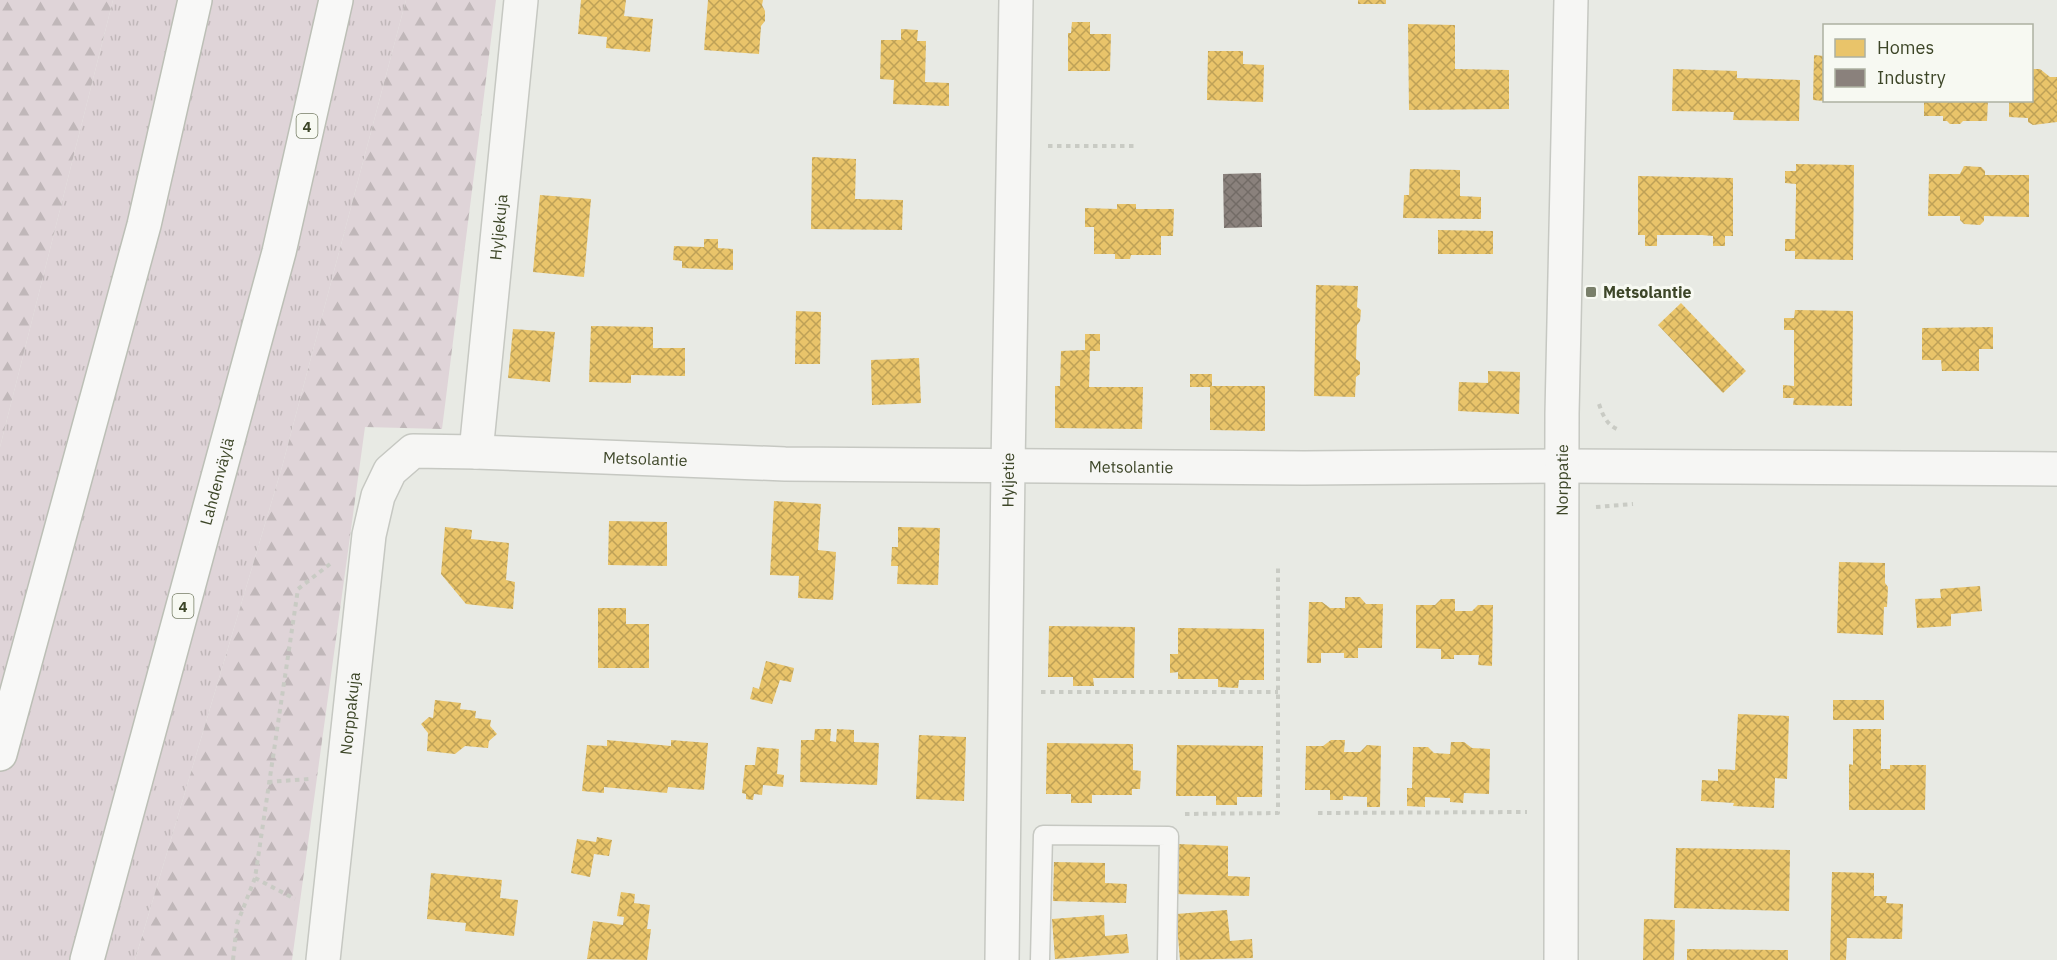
<svg xmlns="http://www.w3.org/2000/svg" width="2057" height="960" viewBox="0 0 2057 960" font-family="'IBM Plex Sans',sans-serif">
<style>
.grass{fill:url(#grass-tufts)}
.forest{fill:url(#forest-firs)}
.homes{fill:url(#homes-cross-hatch)}
.industry{fill:url(#industry-cross-hatch)}
.lines{fill:none;stroke-linecap:round;stroke-linejoin:round}
.service-casing{stroke:#c6c8c2;stroke-width:21}
.minor-casing{stroke:#c6c8c2;stroke-width:36}
.tertiary-casing{stroke:#c6c8c2;stroke-width:36}
.motorway-casing{stroke:#bcbfb6;stroke-width:36}
.path{stroke:#c9cbc4;stroke-width:4;stroke-dasharray:4.5 4.5;stroke-linecap:butt}
.service{stroke:#f6f6f4;stroke-width:18}
.minor{stroke:#f6f6f4;stroke-width:33}
.tertiary{stroke:#f6f6f4;stroke-width:33}
.motorway{stroke:#f8f8f7;stroke-width:33}
.poi-dot{fill:#797f6a;stroke:#f7f9f2;stroke-width:2}
.labels{text-anchor:middle;dominant-baseline:central;stroke-width:6;stroke-linejoin:round;paint-order:stroke}
.shield{fill:#f7f9f2;stroke:#757c65;stroke-width:1.5}
.shield-label{font-size:15px;font-weight:bold;fill:#3d4628}
.street-label{font-size:16px;fill:#3d4628;stroke:#f7f9f2}
.poi-label{font-size:16px;font-weight:bold;fill:#3d4628;stroke:#f7f9f2;text-anchor:start}
</style>
<defs>
<pattern id="grass-tufts" width="24" height="20" patternUnits="userSpaceOnUse" patternTransform="scale(1.5)"><rect width="24" height="20" fill="#dfd4d8"/><path d="M3 7l-1-3M5 7V3M7 7l1-3M15 17l-1-3M17 17v-4M19 17l1-3" fill="none" stroke="#c0b7b9"/></pattern>
<pattern id="forest-firs" width="22" height="20" patternUnits="userSpaceOnUse" patternTransform="scale(1.5)"><rect width="22" height="20" fill="#dfd4d8"/><path d="M5 1l3.5 6h-7zM16 11l3.5 6h-7z" fill="#c0b7b9"/></pattern>
<pattern id="homes-cross-hatch" width="8" height="8" patternUnits="userSpaceOnUse" patternTransform="scale(1.5)"><rect width="8" height="8" fill="#e9c46a"/><path d="M0 0l8 8M0 8l8-8" fill="none" stroke="#bea157"/></pattern>
<pattern id="industry-cross-hatch" width="8" height="8" patternUnits="userSpaceOnUse" patternTransform="scale(1.5)"><rect width="8" height="8" fill="#8a817c"/><path d="M0 0l8 8M0 8l8-8" fill="none" stroke="#726b66"/></pattern>
</defs>
<rect width="100%" height="100%" fill="#e8eae4"/>
<polygon class="grass" points="113,0 406,0 282,467 135,960 0,960 0,447"/>
<g class="forest">
<polygon points="0,0 113,0 0,447"/>
<polygon points="406,0 496,0 442,429 365,427 292,960 135,960 282,467"/>
</g>
<g class="homes">
<polygon points="581,0 626,0 624,16 653,19 650,52 606,48 607,37 578,34"/>
<polygon points="708,0 763,0 762,5 765,11 765,21 761,26 759,54 704,50"/>
<rect x="1358" y="0" width="28" height="4"/>
<polygon points="1072,22 1090,22 1090,34 1111,34 1110,71 1068,71 1068,33 1071,33"/>
<polygon points="1408,24 1455,25 1455,69 1509,70 1509,109 1409,110"/>
<polygon points="901,29 918,30 917,41 926,41 925,82 949,83 949,106 893,104 894,80 880,79 881,40 901,40"/>
<polygon points="1208,51 1243,51 1243,64 1264,65 1263,102 1207,100"/>
<polygon points="1814,55 1824,56 1824,101 1813,100"/>
<polygon points="1673,69 1737,71 1737,78 1800,80 1799,121 1733,120 1734,112 1672,111"/>
<polygon points="2032,69 2040,69 2050,77 2057,77 2057,122 2033,125 2028,122 2028,118 2009,117 2009,100 2032,100"/>
<polygon points="1924,100 1988,100 1987,121 1963,121 1960,124 1950,124 1947,121 1943,121 1943,116 1924,116"/>
<polygon points="812,157 856,159 855,199 903,200 902,230 811,229"/>
<polygon points="1796,164 1854,165 1853,260 1795,259 1795,251 1785,251 1785,239 1795,239 1796,194 1796,184 1785,183 1785,171 1796,171"/>
<polygon points="1964,166 1981,167 1985,171 1985,175 2029,175 2029,217 1984,216 1984,221 1980,225 1964,224 1960,220 1960,216 1928,216 1929,174 1960,174"/>
<polygon points="1410,169 1460,170 1460,196 1481,197 1481,219 1403,218 1404,195 1409,195"/>
<polygon points="1638,176 1733,178 1733,236 1725,236 1725,246 1713,246 1713,236 1702,235 1657,235 1657,246 1645,246 1645,235 1638,235"/>
<polygon points="540,195 591,199 584,277 533,272"/>
<polygon points="1117,204 1136,204 1136,209 1174,209 1173,236 1161,236 1161,255 1131,255 1130,259 1115,259 1115,254 1094,254 1094,227 1085,227 1085,208 1117,209"/>
<polygon points="1438,230 1493,231 1493,254 1438,254"/>
<polygon points="704,239 718,239 718,248 733,249 733,270 682,268 682,261 673,260 674,246 704,247"/>
<polygon points="1316,285 1358,286 1357,307 1361,310 1360,321 1357,325 1356,359 1360,362 1360,374 1356,377 1355,397 1314,396"/>
<polygon points="1681,303 1746,371 1723,393 1658,325"/>
<polygon points="1795,310 1853,311 1852,406 1793,405 1794,398 1783,398 1783,385 1794,386 1794,330 1784,330 1784,318 1794,318"/>
<polygon points="796,311 821,312 820,364 795,364"/>
<polygon points="591,326 653,327 653,348 685,348 685,376 631,375 631,383 589,382"/>
<polygon points="1993,327 1993,349 1979,349 1979,371 1942,371 1941,360 1922,360 1922,328"/>
<polygon points="513,329 555,332 550,382 508,378"/>
<polygon points="1085,334 1100,334 1100,351 1090,351 1089,387 1143,387 1142,429 1055,428 1055,386 1060,386 1061,351 1085,350"/>
<polygon points="919,358 921,403 872,405 871,360"/>
<polygon points="1488,371 1520,372 1519,414 1458,411 1459,382 1488,383"/>
<polygon points="1190,374 1212,374 1212,386 1265,386 1265,431 1210,430 1210,387 1190,387"/>
<polygon points="774,501 821,504 818,550 836,552 833,600 798,598 799,576 770,575"/>
<polygon points="609,521 667,522 667,566 608,565"/>
<polygon points="445,527 472,530 471,539 509,543 506,580 515,582 513,609 466,604 441,574"/>
<polygon points="898,527 940,528 938,585 897,584 898,566 891,566 892,547 898,547"/>
<polygon points="1839,562 1885,563 1885,583 1888,587 1887,607 1884,607 1883,635 1837,633"/>
<polygon points="1980,586 1982,611 1951,614 1951,626 1917,628 1915,599 1941,598 1940,589"/>
<polygon points="1345,597 1360,597 1366,604 1383,604 1382,648 1358,648 1358,658 1344,658 1344,653 1321,653 1321,663 1307,663 1309,602 1322,602 1330,608 1345,608"/>
<polygon points="1441,599 1455,599 1455,611 1472,611 1478,605 1493,605 1492,666 1478,665 1479,655 1454,655 1454,659 1441,659 1441,649 1416,648 1416,605 1435,605"/>
<polygon points="598,608 626,608 626,624 649,624 649,668 598,668"/>
<polygon points="1049,626 1135,627 1134,678 1093,678 1094,686 1073,686 1073,677 1048,677"/>
<polygon points="1178,628 1264,629 1264,680 1239,680 1238,688 1218,687 1218,679 1178,679 1178,672 1170,673 1170,654 1178,654"/>
<polygon points="766,661 794,668 791,682 780,680 772,704 750,699 753,687 759,689"/>
<polygon points="435,700 461,703 460,709 476,711 475,718 491,720 490,726 497,734 489,741 488,748 465,746 455,754 427,751 428,733 421,724 429,717 433,718"/>
<rect x="1833" y="700" width="51" height="20"/>
<polygon points="1738,714 1789,716 1787,779 1775,778 1774,808 1733,806 1734,803 1701,801 1702,780 1718,781 1718,769 1735,770"/>
<polygon points="815,729 831,729 830,741 836,742 837,729 854,730 854,742 879,743 877,785 800,782 801,740 814,740"/>
<polygon points="1853,729 1881,729 1881,769 1890,769 1890,765 1926,765 1925,810 1849,810 1849,764 1853,765"/>
<polygon points="919,735 966,737 964,801 916,799"/>
<polygon points="607,740 671,746 671,740 708,743 704,790 668,787 667,793 604,787 604,793 582,791 587,745 607,746"/>
<polygon points="1331,740 1345,740 1344,752 1360,752 1367,745 1381,746 1380,807 1367,807 1367,797 1343,796 1343,800 1330,800 1330,790 1305,790 1306,746 1323,746"/>
<polygon points="1451,742 1464,742 1472,748 1490,749 1489,794 1464,793 1463,803 1450,802 1450,798 1425,797 1425,807 1407,806 1407,788 1412,788 1413,747 1428,747 1434,753 1450,754"/>
<polygon points="1047,743 1133,744 1133,770 1141,771 1140,789 1132,789 1132,795 1092,795 1092,803 1071,803 1071,794 1046,794"/>
<polygon points="1177,745 1263,746 1262,797 1237,797 1237,805 1216,805 1216,796 1176,796"/>
<polygon points="757,747 779,749 777,774 784,775 783,787 763,785 762,795 754,794 753,800 746,799 746,794 742,793 745,765 755,765"/>
<polygon points="597,837 612,840 609,856 594,854 590,877 571,873 577,839 596,842"/>
<polygon points="1177,844 1228,846 1228,876 1250,877 1249,896 1175,894"/>
<polygon points="1676,848 1790,850 1789,911 1674,908"/>
<polygon points="1054,862 1105,863 1105,883 1127,884 1126,903 1053,901"/>
<polygon points="1832,872 1874,873 1874,896 1887,896 1886,903 1903,904 1902,939 1847,938 1846,960 1830,960"/>
<polygon points="431,873 502,880 500,898 518,900 514,936 465,931 466,923 427,919"/>
<polygon points="621,892 635,894 634,903 650,905 647,929 651,929 647,960 587,959 593,921 623,925 624,917 617,916"/>
<polygon points="1227,910 1230,941 1252,939 1253,958 1180,960 1176,914"/>
<polygon points="1104,915 1105,936 1127,934 1129,953 1055,959 1052,919"/>
<polygon points="1644,919 1675,920 1674,960 1643,960"/>
<polygon points="1687,949 1788,950 1788,960 1687,960"/>
</g>
<polygon class="industry" points="1261,173 1262,227 1224,228 1223,174"/>
<g class="lines">
<g class="service-casing">
<polyline id="service" points="1040,960 1043,835 1169,836 1167,960"/>
</g>
<g class="minor-casing">
<g id="minor">
<path id="s1" d="M476,452L521,0"/>
<path id="s2" d="M323,960L369,535L378,496L390,471L413,451L476,452L785,464L1304,468L1563,466"/>
<path id="s3" d="M1002,960L1008,466L1016,0"/>
</g>
</g>
<g class="tertiary-casing">
<g id="tertiary">
<polyline points="1563,466 2057,469"/>
<path id="s4" d="M1561,960L1562,414L1571,0"/>
</g>
</g>
<g class="motorway-casing">
<g id="motorway">
<polyline points="0,754 144,225 195,0"/>
<path id="s5" d="M87,960L279,252L336,0"/>
</g>
</g>
<g class="path">
<polyline points="1048,146 1138,146"/>
<path d="M1599,404C1603,416 1607,425 1619,430"/>
<polyline points="1596,507 1633,504"/>
<polyline points="1041,692 1278,692"/>
<polyline points="268,782 309,779"/>
<polyline points="1318,813 1527,812"/>
<polyline points="1185,814 1278,813 1278,566"/>
<polyline points="255,878 295,899"/>
<polyline points="233,960 237,924 255,878 298,589 330,564"/>
</g>
<use href="#service" class="service"/>
<use href="#minor" class="minor"/>
<use href="#tertiary" class="tertiary"/>
<use href="#motorway" class="motorway"/>
</g>
<rect class="poi-dot" x="1585" y="286" width="12" height="12" rx="3"/>
<g class="labels">
<g class="shield">
<rect x="296.5" y="114" width="21" height="24" rx="4.5"/>
<rect x="172.5" y="594" width="21" height="24" rx="4.5"/>
</g>
<g class="shield-label">
<text x="307" y="126">4</text>
<text x="183" y="606">4</text>
</g>
<g class="street-label">
<text stroke="none"><textPath href="#s1" startOffset="226">Hyljekuja</textPath></text>
<text stroke="none"><textPath href="#s2" startOffset="758">Metsolantie</textPath></text>
<text stroke="none"><textPath href="#s2" startOffset="1244">Metsolantie</textPath></text>
<text stroke="none"><textPath href="#s3" startOffset="480">Hyljetie</textPath></text>
<text stroke="none"><textPath href="#s4" startOffset="480">Norppatie</textPath></text>
<text stroke="none"><textPath href="#s5" startOffset="496">Lahdenväylä</textPath></text>
<text stroke="none"><textPath href="#s2" startOffset="248">Norppakuja</textPath></text>
</g>
<g class="poi-label">
<text x="1603" y="292">Metsolantie</text>
</g>
</g>
<rect x="1823" y="24" width="210" height="78" fill="#f7f9f2" stroke="#adb1a1" stroke-width="1.5"/>
<rect x="1835" y="39" width="30" height="18" fill="#e9c46a" stroke="#adb1a1" stroke-width="1.5"/>
<text x="1877" y="54" font-size="18" fill="#3d4628">Homes</text>
<rect x="1835" y="69" width="30" height="18" fill="#8a817c" stroke="#adb1a1" stroke-width="1.5"/>
<text x="1877" y="84" font-size="18" fill="#3d4628">Industry</text>
</svg>
